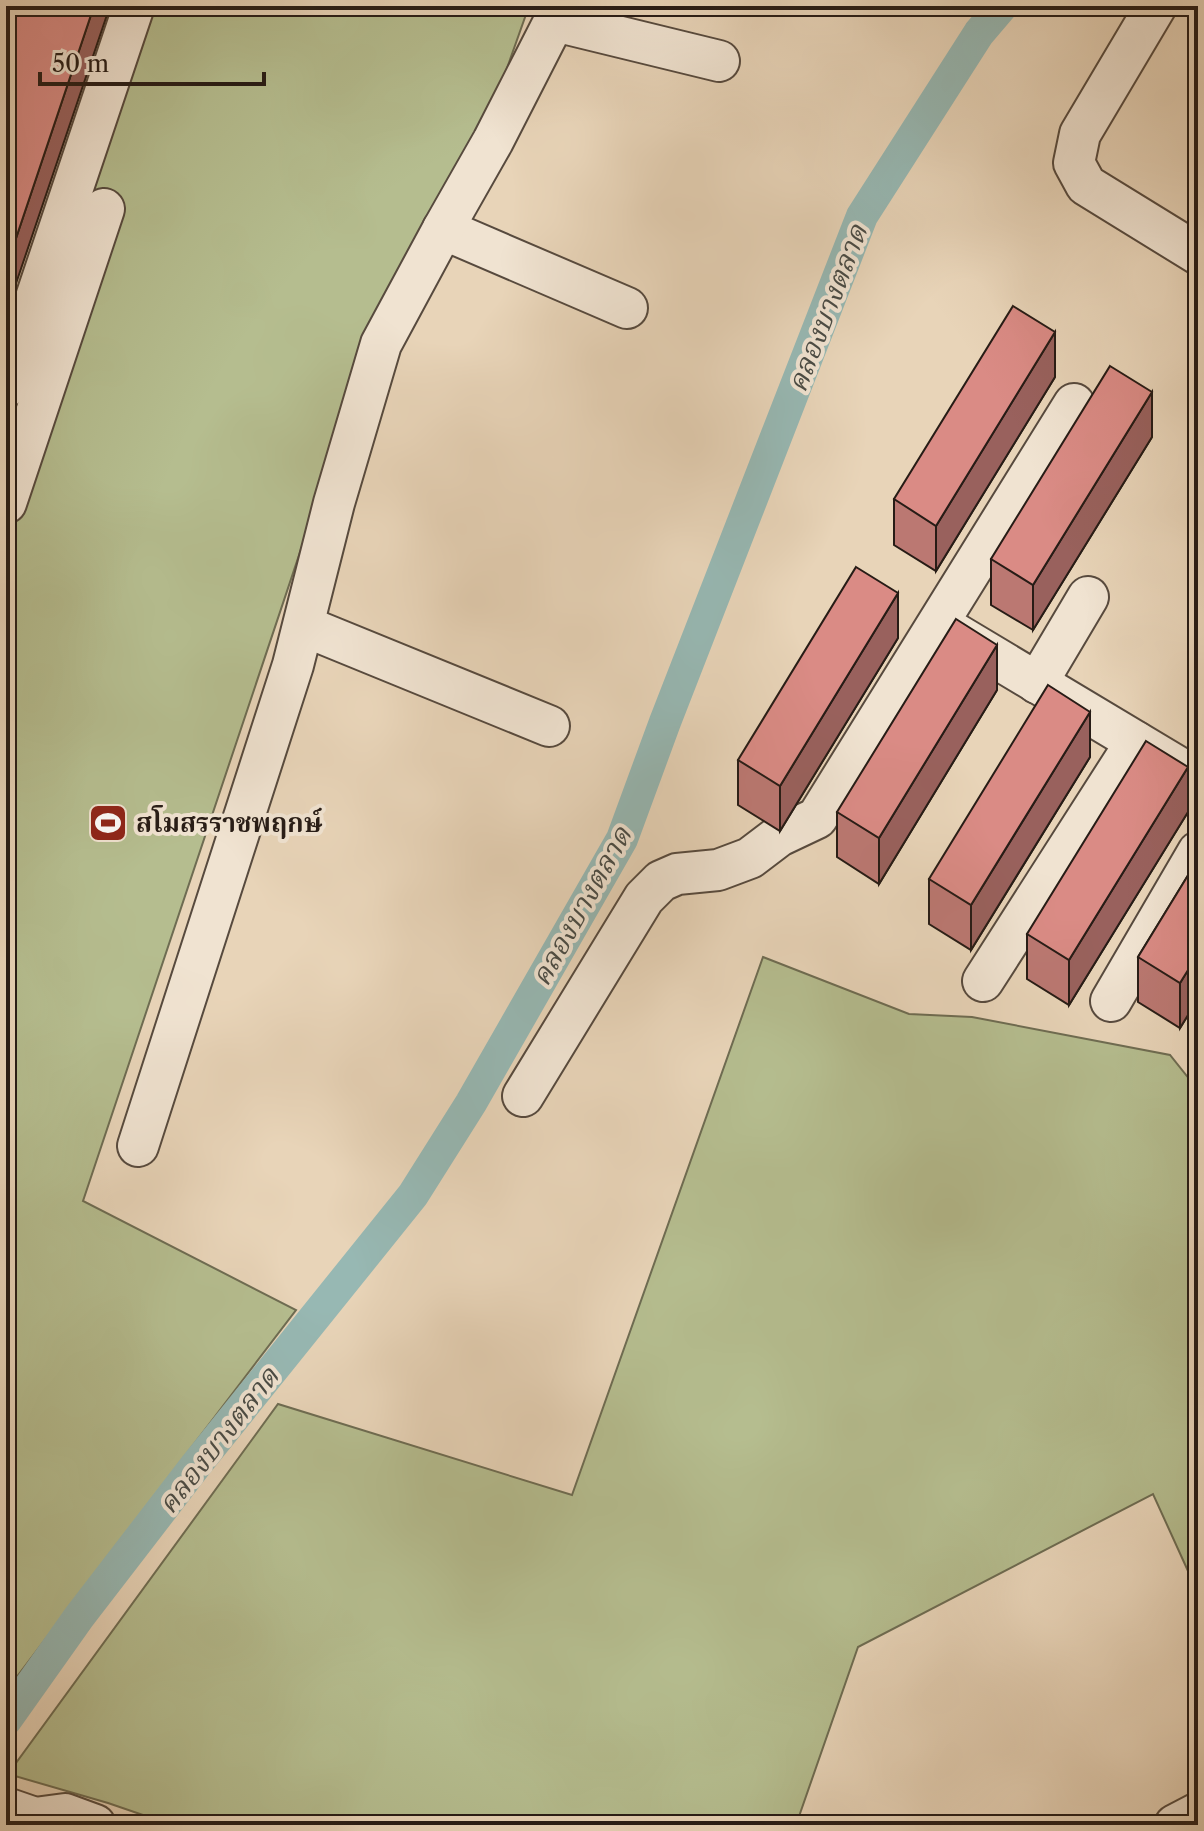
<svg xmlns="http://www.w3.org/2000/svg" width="1204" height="1831" viewBox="0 0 1204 1831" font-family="'Libre Caslon Text','Noto Serif Thai',serif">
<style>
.green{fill:#b5bd8f;stroke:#6e6c52;stroke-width:2}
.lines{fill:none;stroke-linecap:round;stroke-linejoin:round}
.canal{stroke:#97b8b3;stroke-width:32}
.minor-casing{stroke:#574a3e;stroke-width:44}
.minor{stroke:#f0e3d1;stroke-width:40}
.wall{fill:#bb7872;stroke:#271c16;stroke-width:2}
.shaded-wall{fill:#99615d;stroke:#271c16;stroke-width:2}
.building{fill:#da8b85;stroke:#271c16;stroke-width:2}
.labels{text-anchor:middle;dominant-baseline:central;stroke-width:8;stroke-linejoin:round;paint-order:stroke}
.poi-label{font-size:26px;font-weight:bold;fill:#271c16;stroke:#f0e3d1;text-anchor:start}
.water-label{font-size:28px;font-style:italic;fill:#494b45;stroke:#f0e3d1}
</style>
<rect width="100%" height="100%" fill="#e8d4b8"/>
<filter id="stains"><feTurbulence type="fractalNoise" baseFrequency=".0025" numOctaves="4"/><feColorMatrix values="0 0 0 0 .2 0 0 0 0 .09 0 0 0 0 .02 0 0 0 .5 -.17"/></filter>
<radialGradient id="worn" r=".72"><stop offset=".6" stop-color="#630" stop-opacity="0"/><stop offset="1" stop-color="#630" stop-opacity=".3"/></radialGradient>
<g class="green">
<polygon points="153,6 529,6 495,102 372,337 83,1201 296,1310 6,1691 6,445"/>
<polygon points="763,957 909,1014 972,1017 1170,1055 1198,1090 1198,1593 1153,1494 858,1647 796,1825 172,1825 108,1803 8,1774 278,1404 572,1495"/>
</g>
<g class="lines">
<polyline class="canal" points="6,1720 79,1617 196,1465 413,1195 471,1103 622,839 665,722 862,216 979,33 1002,6"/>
<g class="minor-casing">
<g id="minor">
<polyline points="1156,6 1080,134 1074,163 1086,185 1198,254"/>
<polyline points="555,21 719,61"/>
<polyline points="443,229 627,308"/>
<polyline points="6,387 134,6"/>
<polyline points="6,503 104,209"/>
<polyline points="304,626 549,726"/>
<polyline points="951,631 1198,779"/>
<polyline points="1037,683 1088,597"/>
<polyline points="983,981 1136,742"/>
<polyline points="1111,1001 1198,852"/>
<polyline points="523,1096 644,898 661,881 677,874 718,870 750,858 779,836 817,818 1074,404"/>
<polyline points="138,1146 293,665 334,503 381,344 443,229 493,141 562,6"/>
<polyline points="6,1808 35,1818 65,1814 95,1825"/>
<polyline points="1175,1825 1198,1813"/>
</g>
</g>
<use href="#minor" class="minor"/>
</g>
<g class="wall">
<polygon points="1055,377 936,571 894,545 894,499"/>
<polygon points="1152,437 1033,630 991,605 991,559"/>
<polygon points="898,638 780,831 738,805 738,760"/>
<polygon points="997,690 879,884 837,857 837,812"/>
<polygon points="1090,757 971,950 929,924 929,879"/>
<polygon points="1188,812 1069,1005 1027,979 1027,934"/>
<polygon points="1198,859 1198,999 1180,1028 1138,1002 1138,957"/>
</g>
<g class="shaded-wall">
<polygon points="94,6 110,6 6,313 6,268"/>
<polygon points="1055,332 1055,377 936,571 936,526"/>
<polygon points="1152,392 1152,437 1033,630 1033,585"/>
<polygon points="898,593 898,638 780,831 780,786"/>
<polygon points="997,645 997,690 879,884 879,838"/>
<polygon points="1090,712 1090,757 971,950 971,905"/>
<polygon points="1188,767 1188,812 1069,1005 1069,960"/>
<polygon points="1198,954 1198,999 1180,1028 1180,983"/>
</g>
<g class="building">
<polygon points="6,6 94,6 6,268"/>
<polygon points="1013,306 1055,332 936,526 894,499"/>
<polygon points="1110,366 1152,392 1033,585 991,559"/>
<polygon points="856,567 898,593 780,786 738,760"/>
<polygon points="956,619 997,645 879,838 837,812"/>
<polygon points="1048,685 1090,712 971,905 929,879"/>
<polygon points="1146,741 1188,767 1069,960 1027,934"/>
<polygon points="1198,859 1198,954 1180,983 1138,957"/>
</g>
<defs>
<g id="stadium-square" transform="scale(2)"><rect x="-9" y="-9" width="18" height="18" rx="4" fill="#8f2418" stroke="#f0e3d1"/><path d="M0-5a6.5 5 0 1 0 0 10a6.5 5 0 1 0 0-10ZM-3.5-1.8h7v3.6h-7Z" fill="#fff"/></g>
</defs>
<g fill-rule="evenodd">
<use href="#stadium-square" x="108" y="823"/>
</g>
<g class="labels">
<g class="poi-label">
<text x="136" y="823">สโมสรราชพฤกษ์</text>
</g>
<g class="water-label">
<text transform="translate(827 308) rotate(-69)">คลองบางตลาด</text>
<text transform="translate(581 906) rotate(-61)">คลองบางตลาด</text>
<text transform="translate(218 1440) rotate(-52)">คลองบางตลาด</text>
</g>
</g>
<rect width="1204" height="1831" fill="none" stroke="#e8d4b8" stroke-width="32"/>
<rect x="8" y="8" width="1188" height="1815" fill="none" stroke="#271c16" stroke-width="4"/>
<rect x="16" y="16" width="1172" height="1799" fill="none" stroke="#271c16" stroke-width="2"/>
<path d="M40 72v12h224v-12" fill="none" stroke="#271c16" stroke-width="4"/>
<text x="52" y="72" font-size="24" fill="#271c16" stroke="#f0e3d1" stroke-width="6" paint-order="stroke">50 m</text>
<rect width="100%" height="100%" filter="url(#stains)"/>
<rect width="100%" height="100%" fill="url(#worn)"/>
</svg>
